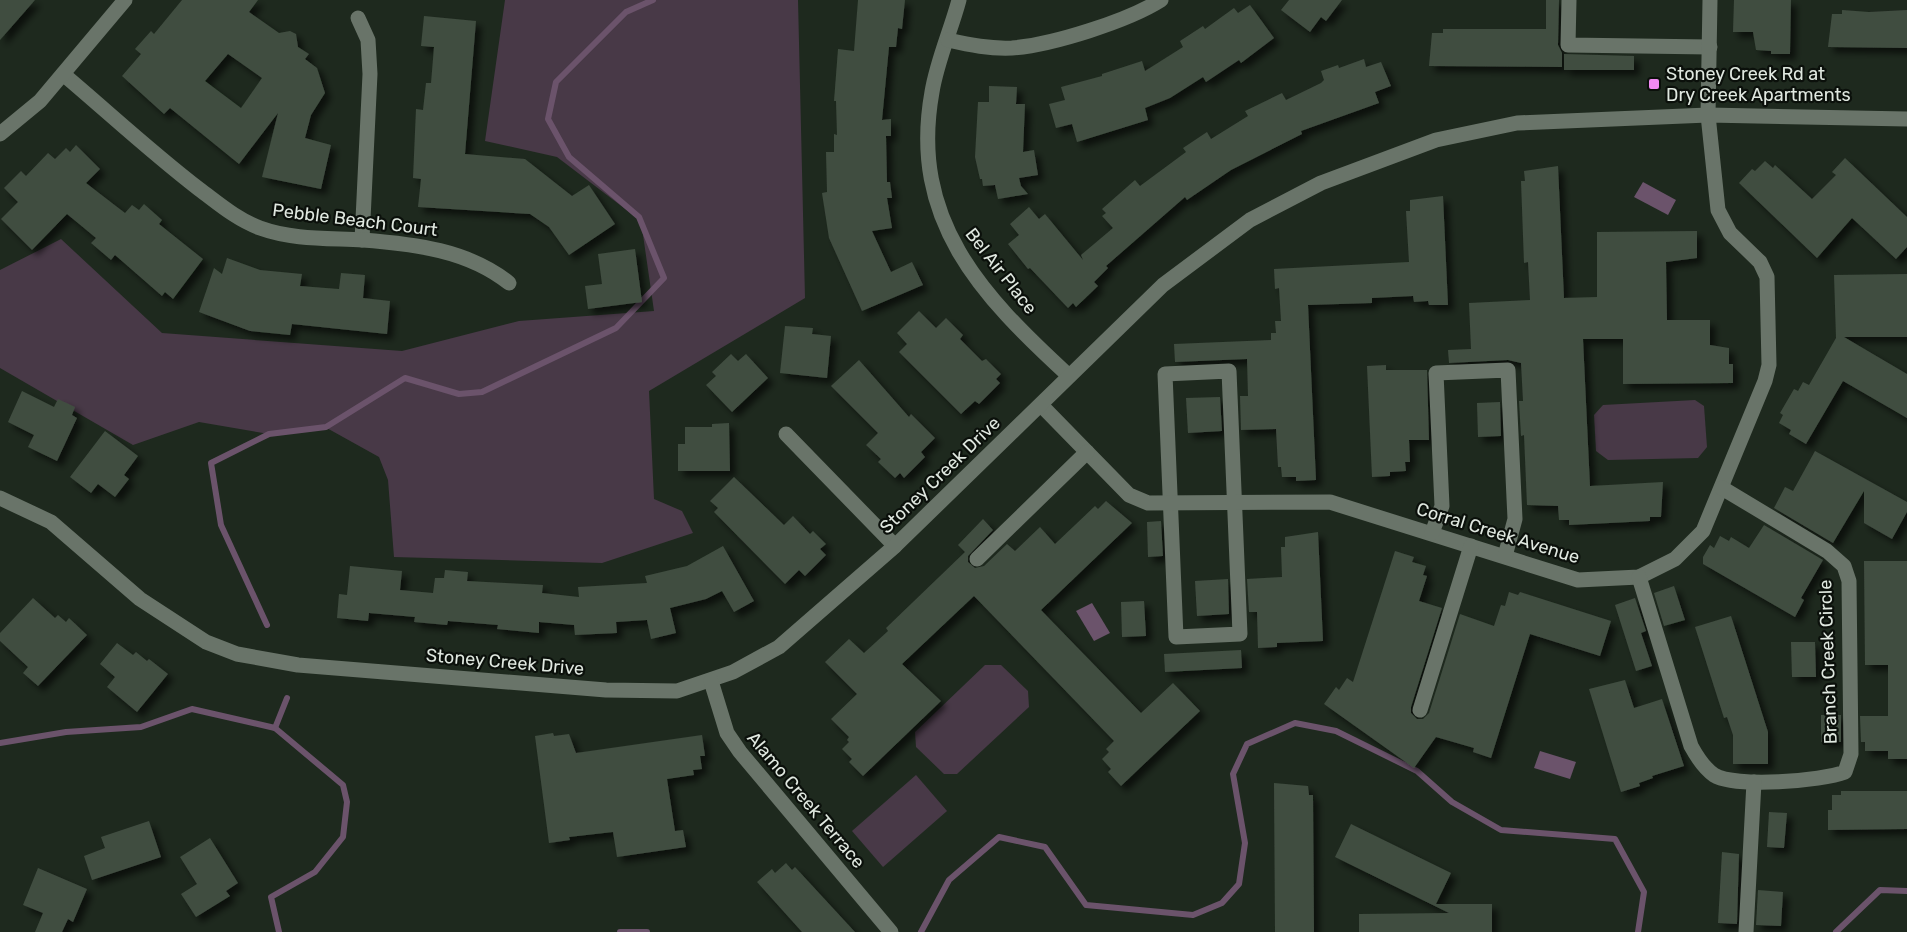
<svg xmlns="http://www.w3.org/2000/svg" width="1907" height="932" viewBox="0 0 1907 932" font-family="Rubik,sans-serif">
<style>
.green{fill:#483947}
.water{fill:#6b536b}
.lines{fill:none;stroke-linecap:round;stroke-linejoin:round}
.stream{stroke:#6b536b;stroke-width:6}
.building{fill:#404d40;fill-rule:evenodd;filter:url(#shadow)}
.minor{stroke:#697469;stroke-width:15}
.poi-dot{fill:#f28af3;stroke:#0b100b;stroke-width:2}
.labels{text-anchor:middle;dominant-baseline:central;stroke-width:4.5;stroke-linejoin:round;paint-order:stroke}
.poi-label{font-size:18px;fill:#e0e8e0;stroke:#0b100b;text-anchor:start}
.street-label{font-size:18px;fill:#e0e8e0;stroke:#0b100b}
</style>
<defs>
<filter id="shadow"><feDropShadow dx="5.5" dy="5.5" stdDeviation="3" flood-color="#0009"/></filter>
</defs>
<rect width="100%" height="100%" fill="#1e291e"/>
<g class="green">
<polygon points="505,0 798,0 805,298 649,391 654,499 682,511 693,533 602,563 394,557 388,480 379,457 325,427 269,434 199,422 133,445 0,368 0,270 61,239 162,333 402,351 519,321 654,311 641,221 557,157 485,141"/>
<polygon points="1695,400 1704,406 1707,447 1698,458 1608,460 1596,451 1594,415 1603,405"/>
<polygon points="985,665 1001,665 1028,691 1029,707 957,774 944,774 916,747 915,732"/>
<polygon points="916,775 947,811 883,867 852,831"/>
</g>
<g class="water">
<polygon points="1643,182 1676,200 1668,215 1634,197"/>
<polygon points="1092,603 1110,633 1094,641 1076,611"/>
<polygon points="1540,751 1576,762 1570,779 1534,768"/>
</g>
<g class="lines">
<g class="stream">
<polyline points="267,625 221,525 211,463 269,434 326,427 405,378 459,394 482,392 616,328 664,278 639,217 569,157 548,119 556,82 626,12 653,0"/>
<polyline points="275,728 287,698"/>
<polyline points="0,743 66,732 141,727 192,709 275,728 343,785 347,802 343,837 315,872 271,897 279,932"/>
<polyline points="620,932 647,932"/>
<polyline points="921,932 949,880 999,837 1045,847 1086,905 1193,915 1222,903 1239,884 1245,843 1233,774 1247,744 1295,723 1336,731 1417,771 1452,802 1501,830 1615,839 1644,892 1638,932"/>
<polyline points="1836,932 1880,890 1907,891"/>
</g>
</g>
<g class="building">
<polygon points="0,0 35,0 0,40"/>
<path d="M182,0H258L249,12L279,33L290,31L296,34L298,47L309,54L305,59L317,68L325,93L311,115L305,138L331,145L321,189L262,177L278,113L239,164L170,108L164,114L122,76L141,54L135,49L151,31L154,34ZM228,54L262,78L241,108L205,81Z"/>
<polygon points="858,0 905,0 902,29 898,28 896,47 889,47 882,120 891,119 891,136 886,136 887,182 890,182 892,198 887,198 892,228 872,231 891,272 912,262 923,285 862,311 829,238 822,193 827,192 826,152 834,152 834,134 837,135 836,101 834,101 838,49 854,51"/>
<polygon points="1289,0 1342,0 1326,21 1321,17 1310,32 1281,10"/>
<polygon points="1546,0 1559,0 1558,45 1562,53 1562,67 1429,66 1432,33 1443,33 1443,29 1546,29"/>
<polygon points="1734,0 1791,0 1790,54 1771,54 1771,51 1756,50 1753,32 1733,32"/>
<polygon points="1250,5 1274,38 1241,63 1239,60 1206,82 1203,77 1170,98 1145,108 1148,120 1077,142 1072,124 1056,128 1049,104 1065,100 1061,87 1102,76 1102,74 1142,61 1145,71 1183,47 1180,41 1203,26 1205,29 1234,8 1238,13"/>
<polygon points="1842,10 1869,12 1907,10 1907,48 1828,47 1832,14 1842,14"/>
<polygon points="424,16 476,21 465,154 525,159 572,196 589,185 615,224 569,255 549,227 530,214 418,207 421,179 413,178 416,109 423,110 426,83 431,83 434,47 421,46"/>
<polygon points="1564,54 1634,56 1634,70 1564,70"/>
<polygon points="1364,59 1366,67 1381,62 1391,86 1375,92 1379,103 1301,131 1302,134 1231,170 1187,200 1185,197 1106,266 1108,268 1094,282 1098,286 1076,307 1073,303 1068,308 1030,268 1028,269 1008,244 1019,235 1010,224 1029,207 1039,219 1045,214 1083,260 1081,255 1113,228 1102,216 1106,213 1102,209 1135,180 1140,186 1186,152 1183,148 1207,132 1211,139 1248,116 1245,111 1282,93 1286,100 1321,83 1324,80 1321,71 1338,65 1339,68"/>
<polygon points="989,86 1017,87 1016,104 1025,104 1023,152 1034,150 1038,175 1019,178 1021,186 1028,194 998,199 995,185 983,186 982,179 980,179 975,157 978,102 989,102"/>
<polygon points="76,145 100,169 86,183 125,213 132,205 139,210 144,204 162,220 159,224 203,259 173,299 165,292 162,296 115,255 111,260 91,243 96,238 67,214 32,250 1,219 18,202 4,188 21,171 26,176 48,153 55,159 66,148 70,152"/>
<polygon points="1845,158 1907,217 1907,247 1896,259 1852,218 1817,258 1739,183 1752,169 1755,171 1765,161 1773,168 1775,165 1812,199 1836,175 1832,172"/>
<polygon points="1558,166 1564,298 1597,297 1597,232 1697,231 1697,258 1666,262 1667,320 1710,320 1710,345 1729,348 1729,364 1733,364 1733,383 1623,384 1623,339 1583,339 1590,486 1663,482 1661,517 1650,517 1650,521 1569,525 1569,520 1559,520 1558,506 1527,505 1524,435 1521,436 1519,401 1523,401 1521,363 1508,360 1449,363 1448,350 1471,349 1469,303 1530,300 1528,262 1524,263 1521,181 1525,181 1524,171"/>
<polygon points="1443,196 1448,305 1429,305 1428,301 1414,302 1413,296 1372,298 1372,303 1308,305 1316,480 1296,481 1296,477 1282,477 1281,467 1278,467 1276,429 1241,430 1240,396 1248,396 1247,359 1175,362 1174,344 1271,340 1271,333 1276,333 1275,321 1281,321 1279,288 1275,289 1274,269 1409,262 1406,211 1410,211 1410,200"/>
<polygon points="635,249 642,302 588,309 585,286 602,284 598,254"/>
<polygon points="227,258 260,270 302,274 300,286 339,289 341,273 365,275 363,298 390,301 387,334 292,324 290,335 250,331 199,312 214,268 222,274"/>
<polygon points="1907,274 1907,337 1844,337 1907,374 1907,418 1843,381 1806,444 1789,434 1791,430 1779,423 1783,415 1780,413 1794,389 1798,391 1803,382 1809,385 1836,338 1834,275"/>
<polygon points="919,311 936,328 946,318 963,335 960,339 982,361 986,359 1001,374 996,379 1000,383 979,404 975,401 961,414 899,352 907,344 897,333"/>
<polygon points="785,326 813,328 812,334 831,336 827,378 780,373"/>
<polygon points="731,354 738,361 746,354 768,378 732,412 706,385 716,376 712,372"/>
<polygon points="859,360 909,417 911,414 935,438 921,452 925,457 904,478 900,473 895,478 878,462 881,459 866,445 878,433 831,386"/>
<polygon points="1386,365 1386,370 1427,370 1429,440 1409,440 1410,462 1405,462 1406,471 1390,472 1390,476 1372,477 1367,366"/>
<polygon points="22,391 54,407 58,399 75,407 72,415 77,418 57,461 28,447 34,435 8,422"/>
<polygon points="1220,397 1222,431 1188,433 1186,398"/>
<polygon points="1500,402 1501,436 1478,437 1477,403"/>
<polygon points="729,423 730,471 678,471 678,444 685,444 685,427 712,427 712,424"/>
<polygon points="105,431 138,456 124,475 129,479 115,497 98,484 91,493 70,477"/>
<polygon points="1815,451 1907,502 1907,512 1892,539 1864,523 1864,491 1833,543 1774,508 1785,487 1793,491"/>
<polygon points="734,477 784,525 793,516 810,534 813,531 826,544 820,549 826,555 805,576 799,570 785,584 714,512 718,508 710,501"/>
<polygon points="1106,501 1132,523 1041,610 1141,713 1173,683 1200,711 1121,786 1108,772 1111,769 1102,759 1109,752 1106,749 1114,741 974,596 902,664 941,701 863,776 849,762 852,759 842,749 849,742 847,740 849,737 831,719 857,694 825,662 849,639 864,653 888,631 886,628 965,552 958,545 983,519 993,530 968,556 968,562 975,568 984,566 1007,544 1015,551 1040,527 1055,544 1095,506 1098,509"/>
<polygon points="1161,521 1163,556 1148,557 1147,522"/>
<polygon points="1764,525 1823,560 1801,598 1804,600 1795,617 1703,564 1703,557 1710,545 1714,548 1720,536 1729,541 1731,537 1749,548"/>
<polygon points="1318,532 1323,641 1277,643 1277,647 1258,648 1257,612 1249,612 1247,579 1282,577 1281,547 1285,547 1285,537"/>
<polygon points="723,546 754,601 734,612 722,591 706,599 670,608 676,633 651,639 647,620 616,622 617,633 575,635 574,625 539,622 539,633 497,629 498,625 448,621 447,625 414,622 415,617 369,613 368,621 337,618 339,594 347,595 350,566 402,571 400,590 433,593 435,578 444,578 445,570 468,572 467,581 543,585 542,593 579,597 578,587 647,583 645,576 687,566"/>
<polygon points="1395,551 1414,557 1412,562 1426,566 1423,575 1427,576 1419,601 1442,608 1411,707 1411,713 1417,719 1423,719 1429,713 1460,614 1494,626 1501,605 1505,606 1509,592 1518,595 1520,592 1611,621 1600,656 1530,634 1491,758 1473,752 1474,748 1436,737 1414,768 1324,704 1336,687 1339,690 1347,678 1353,682"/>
<polygon points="1864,561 1907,561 1907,759 1888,759 1888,751 1865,751 1865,742 1861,742 1860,716 1888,716 1888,665 1865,665"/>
<polygon points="1228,579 1229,614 1197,616 1195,581"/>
<polygon points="1674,586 1685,620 1664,626 1654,593"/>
<polygon points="33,598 55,618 58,615 66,622 69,618 87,635 38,686 23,673 28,667 0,641 0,633"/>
<polygon points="1635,598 1646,631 1641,633 1652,666 1636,671 1615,605"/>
<polygon points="1144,601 1146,636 1122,637 1121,602"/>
<polygon points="1731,616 1768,732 1768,764 1733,764 1733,735 1727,717 1724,718 1695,627"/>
<polygon points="1791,642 1815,642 1816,677 1792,677"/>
<polygon points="117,643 133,655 136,652 147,661 149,659 168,674 137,712 107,687 115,677 100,664"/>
<polygon points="1241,650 1242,668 1165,672 1164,654"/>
<polygon points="1625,680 1634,708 1662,699 1684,766 1652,776 1653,778 1639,783 1640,786 1621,792 1589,689"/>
<rect x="1821" y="715" width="20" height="27"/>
<polygon points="553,733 554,736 569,734 576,753 702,735 705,756 700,756 702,769 693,770 694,775 667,779 675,831 683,830 686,847 617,857 613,832 569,837 570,840 549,843 535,736"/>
<polygon points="1274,783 1308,786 1309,795 1313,795 1314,932 1275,932"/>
<polygon points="1841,791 1907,791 1907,829 1828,830 1828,810 1832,810 1832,795 1841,795"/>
<polygon points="1769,812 1787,813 1784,848 1767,847"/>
<polygon points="149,821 161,857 92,880 84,856 105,848 101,837"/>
<polygon points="1351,824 1451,873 1436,904 1492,904 1492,932 1359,932 1359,914 1449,913 1335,857"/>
<polygon points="210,838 238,883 226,891 230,896 196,917 181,894 197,884 180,857"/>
<polygon points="1722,852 1739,854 1737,924 1718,923"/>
<polygon points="786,863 792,870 795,867 855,932 802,932 757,882 772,869 775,873"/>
<polygon points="38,868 87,889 73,922 68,919 62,932 35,932 43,913 23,905"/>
<polygon points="1758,890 1783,892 1781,926 1756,925"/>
</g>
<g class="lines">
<g class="minor">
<path d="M959,0C951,30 937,61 932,92C909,220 981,295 1069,376"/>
<polyline points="1569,0 1568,45 1710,47"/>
<polyline points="358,18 368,40 370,74 362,240"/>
<path d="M948,40C970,45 990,49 1012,48C1052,45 1128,21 1161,0"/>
<path d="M63,74C108,112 152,153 199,189C218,203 236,219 260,228C293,240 328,238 363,240C414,244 468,250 509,283"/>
<polyline points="0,134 40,101 125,0"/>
<polygon points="1229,371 1240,634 1176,637 1165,374"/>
<polyline points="1041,405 1129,495 1148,503 1330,502 1578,580 1639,577 1675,559 1703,531 1765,381 1769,365 1767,277 1760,262 1730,233 1718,210 1708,115 1710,0"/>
<polyline points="786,434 895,546"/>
<polyline points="0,498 51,522 140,599 206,642 237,654 298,665 606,690 677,691 733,672 779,647 895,546 1163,285 1250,220 1321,183 1436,140 1517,123 1708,115 1907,119"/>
<polyline points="1432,533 1442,506 1436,373 1508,370 1515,519 1505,556"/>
<polyline points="977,559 1087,452"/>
<path d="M1639,577L1691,746C1697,757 1704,768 1714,775C1735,788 1822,781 1845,772L1851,754L1849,581L1844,566L1827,551L1722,488"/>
<polyline points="711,681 727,733 740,752 891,932"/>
<polyline points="1420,710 1471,546"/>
<polyline points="1746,932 1754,782"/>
</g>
</g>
<rect class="poi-dot" x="1648" y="78" width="12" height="12" rx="3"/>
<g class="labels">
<g class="poi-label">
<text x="1666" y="74">Stoney Creek Rd at<tspan x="1666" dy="21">Dry Creek Apartments</tspan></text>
</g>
<g class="street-label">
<text transform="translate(355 220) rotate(7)">Pebble Beach Court</text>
<text transform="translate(1001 271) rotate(52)">Bel Air Place</text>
<text transform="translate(940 475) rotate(-44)">Stoney Creek Drive</text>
<text transform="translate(1498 533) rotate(17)">Corral Creek Avenue</text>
<text transform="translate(505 662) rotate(5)">Stoney Creek Drive</text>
<text transform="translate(1828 662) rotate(-92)">Branch Creek Circle</text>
<text transform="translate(806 800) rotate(50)">Alamo Creek Terrace</text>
</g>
</g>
</svg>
